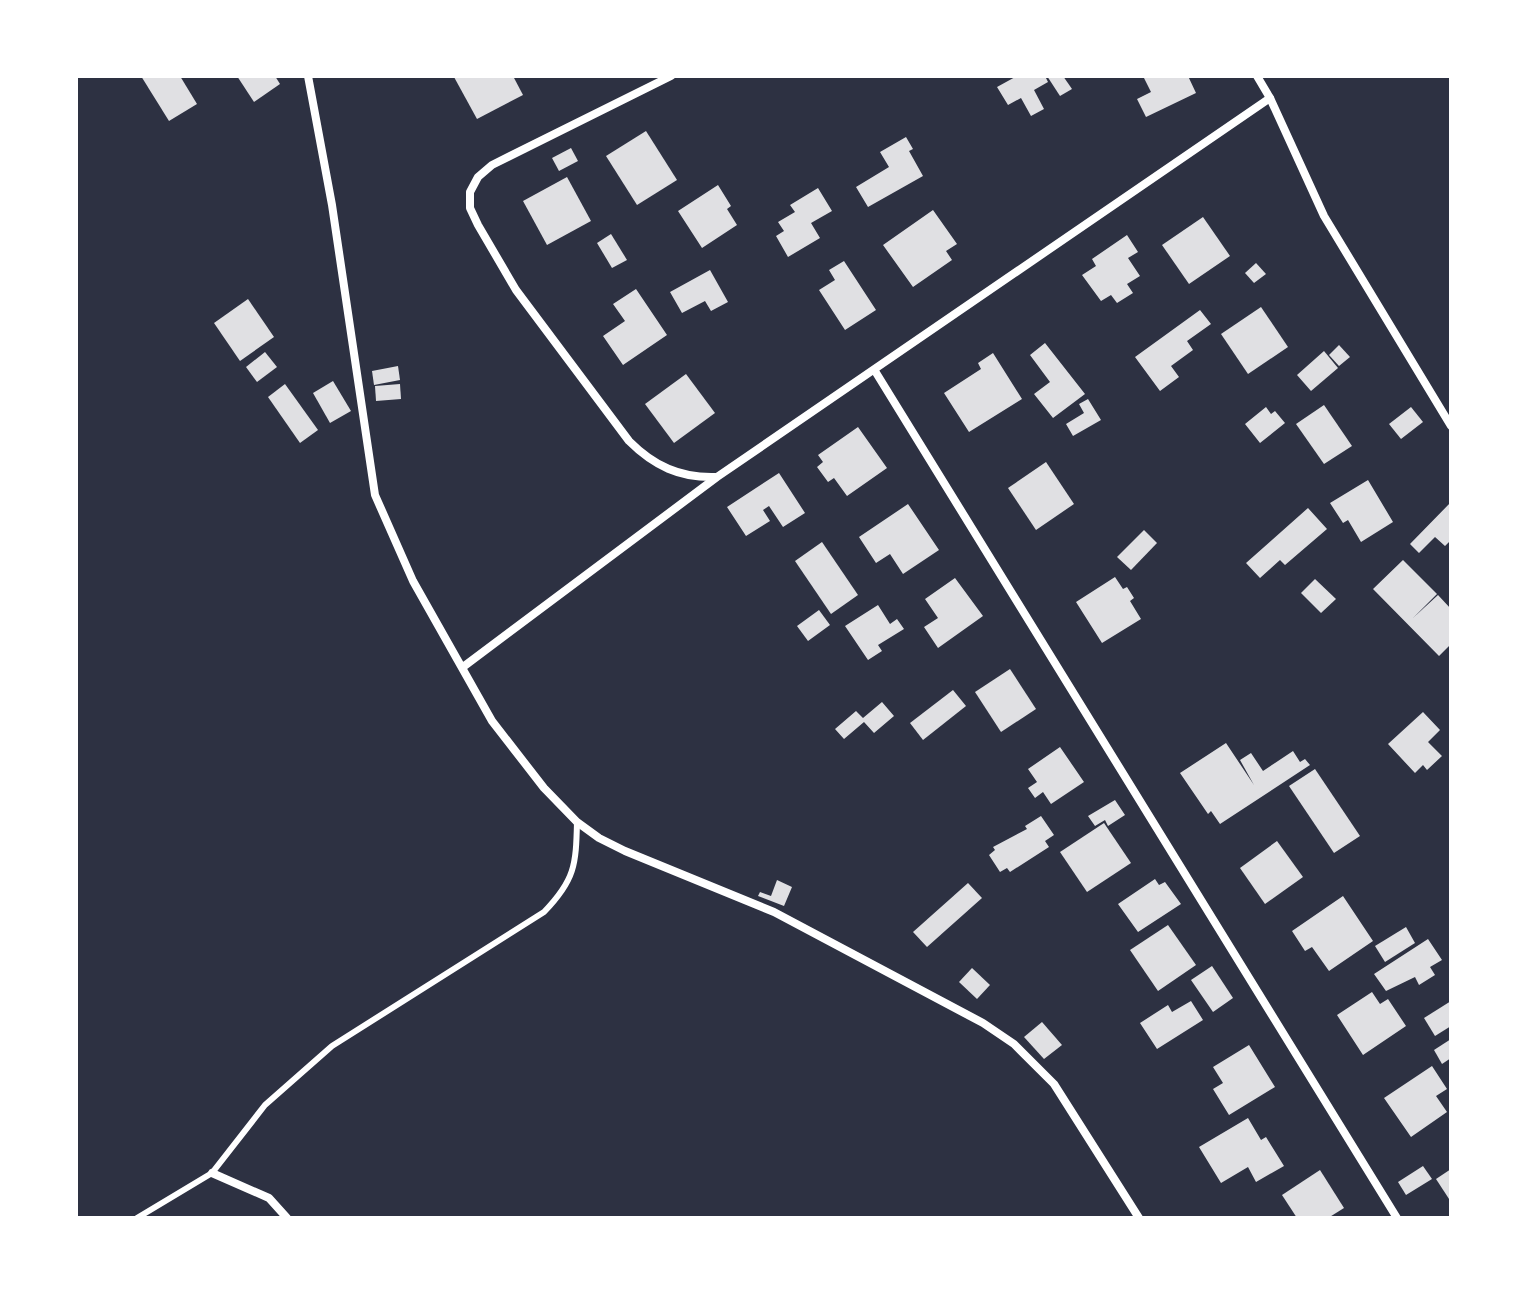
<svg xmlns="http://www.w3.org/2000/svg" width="1527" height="1294" viewBox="0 0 1527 1294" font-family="Roboto,sans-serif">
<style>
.building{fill:#e0e0e3}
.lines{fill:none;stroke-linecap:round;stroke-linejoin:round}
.service{stroke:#fff;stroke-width:6}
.minor{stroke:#fff;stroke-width:8}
</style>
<rect width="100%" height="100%" fill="#2d3142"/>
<g class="building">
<polygon points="141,76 180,76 197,104 169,121"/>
<polygon points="237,76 275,76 280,84 254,102"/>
<polygon points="456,76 513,76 523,95 477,119 454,77"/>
<polygon points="1017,76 1045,76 1048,82 1034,90 1044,109 1031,116 1021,98 1008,105 997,87"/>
<polygon points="1047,76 1063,76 1072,89 1060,96"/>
<polygon points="1143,76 1188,76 1196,93 1146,117 1137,99 1151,92"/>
<polygon points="646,131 677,180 637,205 606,156"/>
<polygon points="906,137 913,149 909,151 923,176 868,207 856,187 889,167 880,152"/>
<polygon points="571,148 578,161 559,171 552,158"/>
<polygon points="567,177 591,221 547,245 523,201"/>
<polygon points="718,185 731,206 727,209 737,225 702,248 678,211"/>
<polygon points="818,188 832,211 811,223 820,238 788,257 776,236 784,231 778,222 795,212 790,205"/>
<polygon points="933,210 957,244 946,251 952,260 913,287 883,245"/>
<polygon points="1203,217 1230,256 1189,284 1162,245"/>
<polygon points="611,234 627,260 612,268 597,243"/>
<polygon points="1127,235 1138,252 1128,258 1140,276 1127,284 1133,293 1117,303 1111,295 1101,301 1082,275 1096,266 1092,259"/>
<polygon points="844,261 876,310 845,330 819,290 835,280 829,270"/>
<polygon points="1256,263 1266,274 1254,283 1245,273"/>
<polygon points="710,270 728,302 711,311 705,301 682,313 670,292"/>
<polygon points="636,289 667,335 623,365 603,336 625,321 613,304"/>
<polygon points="248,299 274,337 240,361 214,323"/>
<polygon points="1261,307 1288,347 1248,374 1221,334"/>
<polygon points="1200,310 1211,324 1187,341 1193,350 1171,366 1179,377 1160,391 1135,357"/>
<polygon points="1045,343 1085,394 1053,418 1034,394 1050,382 1030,355"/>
<polygon points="1339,345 1350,357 1339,366 1329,355"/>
<polygon points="1324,351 1338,368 1311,391 1297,375"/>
<polygon points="265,352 277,367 257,382 246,367"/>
<polygon points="993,353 1022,399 969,432 944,393 981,369 978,363"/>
<polygon points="398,366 400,380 374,385 372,371"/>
<polygon points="686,374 715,413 674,443 645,404"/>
<polygon points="333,381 351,411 330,423 313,393"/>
<polygon points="285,384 318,430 300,443 268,397"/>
<polygon points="400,384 401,399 376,401 375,386"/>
<polygon points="1088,399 1101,420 1073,436 1066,424 1084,413 1079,404"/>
<polygon points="1324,405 1352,446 1324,464 1296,424"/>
<polygon points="1266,407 1271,414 1275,411 1285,423 1260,443 1245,424"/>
<polygon points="1411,407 1423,422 1401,439 1389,424"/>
<polygon points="858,427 887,468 847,496 834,478 828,482 817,467 823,462 818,455"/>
<polygon points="1046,462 1074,504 1036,530 1008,488"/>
<polygon points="779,473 805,513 783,527 769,506 763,510 770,521 746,536 727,507"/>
<polygon points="1368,480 1393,522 1361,542 1348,520 1343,523 1330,503"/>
<polygon points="1451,502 1451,540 1445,546 1435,537 1419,553 1410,544"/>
<polygon points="908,504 939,550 903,574 890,554 876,563 859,537"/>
<polygon points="1308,508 1327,529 1285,565 1280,560 1260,578 1246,563"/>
<polygon points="1144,530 1157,543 1131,570 1117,557"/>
<polygon points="822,542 858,595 831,614 795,561"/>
<polygon points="1403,560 1437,594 1413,618 1438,595 1451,609 1451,644 1439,656 1373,589"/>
<polygon points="1115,577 1123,589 1127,587 1134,598 1130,601 1141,619 1102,643 1076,602"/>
<polygon points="955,578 983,616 938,648 924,627 938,618 925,599"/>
<polygon points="1315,579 1336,599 1321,613 1301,593"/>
<polygon points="878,605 890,624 897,619 904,629 878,645 882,651 868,660 845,626"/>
<polygon points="819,610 830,625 808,641 797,626"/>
<polygon points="1010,669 1036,709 1001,732 975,692"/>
<polygon points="953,690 966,706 923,740 910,723"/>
<polygon points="882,702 894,716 874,733 864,722 844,739 835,729 856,711 863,718"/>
<polygon points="1423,712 1440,730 1428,742 1442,756 1427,770 1423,765 1415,773 1388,744"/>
<polygon points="1226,743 1254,785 1240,760 1251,753 1263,771 1293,751 1300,762 1305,759 1310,765 1220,824 1211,811 1208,814 1180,773"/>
<polygon points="1060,747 1084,782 1051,804 1043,792 1035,798 1028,788 1037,782 1028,769"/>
<polygon points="1315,769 1360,836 1334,853 1289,786"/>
<polygon points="1115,800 1125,815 1108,826 1105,820 1095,826 1088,816"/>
<polygon points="1041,816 1054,835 1045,841 1049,847 1010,872 1007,868 1000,872 989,855 995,850 993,847 1027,829 1025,826"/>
<polygon points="1104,823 1131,863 1087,892 1060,852"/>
<polygon points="1277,841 1303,877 1265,904 1240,868"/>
<polygon points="1155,879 1159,885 1165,882 1181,904 1138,932 1118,904"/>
<polygon points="777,880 792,887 784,906 758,896 760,892 771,896"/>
<polygon points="968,883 982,898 927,947 913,932"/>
<polygon points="1343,896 1373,941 1329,971 1312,947 1305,951 1292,931"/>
<polygon points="1168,925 1196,965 1158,991 1130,950"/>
<polygon points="1406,927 1415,943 1385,962 1375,946"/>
<polygon points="1428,939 1442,960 1430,967 1435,975 1419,985 1415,977 1386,991 1374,974"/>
<polygon points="1212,966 1233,998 1213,1012 1191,980"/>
<polygon points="972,968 990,985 977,999 959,982"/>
<polygon points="1372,992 1380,1004 1388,999 1406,1026 1363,1055 1337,1015"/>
<polygon points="1191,1001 1203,1020 1157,1049 1140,1023 1168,1005 1172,1012"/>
<polygon points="1451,1001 1451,1026 1435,1036 1424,1018"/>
<polygon points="1042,1022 1062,1045 1044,1059 1024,1037"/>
<polygon points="1451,1039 1451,1058 1442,1064 1434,1050"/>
<polygon points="1249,1045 1275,1087 1229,1115 1213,1089 1223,1083 1213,1067"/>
<polygon points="1432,1066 1447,1089 1436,1096 1447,1112 1411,1137 1384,1098"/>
<polygon points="1248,1118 1261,1140 1266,1137 1284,1166 1256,1182 1248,1167 1221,1183 1199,1147"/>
<polygon points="1423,1166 1432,1179 1406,1195 1398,1182"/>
<polygon points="1451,1169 1451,1202 1436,1179"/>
<polygon points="1320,1170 1344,1208 1328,1218 1297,1218 1282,1195"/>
</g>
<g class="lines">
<path class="service" d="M137,1218L212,1173L265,1105L332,1046L544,912C575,880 576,865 577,822"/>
<g class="minor">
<polyline points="308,76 332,205 375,495 413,581 492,721 544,788 577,822 599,838 625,851 774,912 983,1023 1014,1044 1054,1084 1139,1218"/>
<path d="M671,76L492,165L478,177L470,192V208L478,225L516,290L629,441C654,466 680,478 715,477"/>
<polyline points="1257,76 1270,98 1324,216 1451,426"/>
<polyline points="875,371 1397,1218"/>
<polyline points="463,667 717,477 1270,98"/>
<polyline points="212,1173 269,1198 287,1218"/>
</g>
</g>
<rect width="1527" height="1294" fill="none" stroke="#ffffff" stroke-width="156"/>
</svg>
